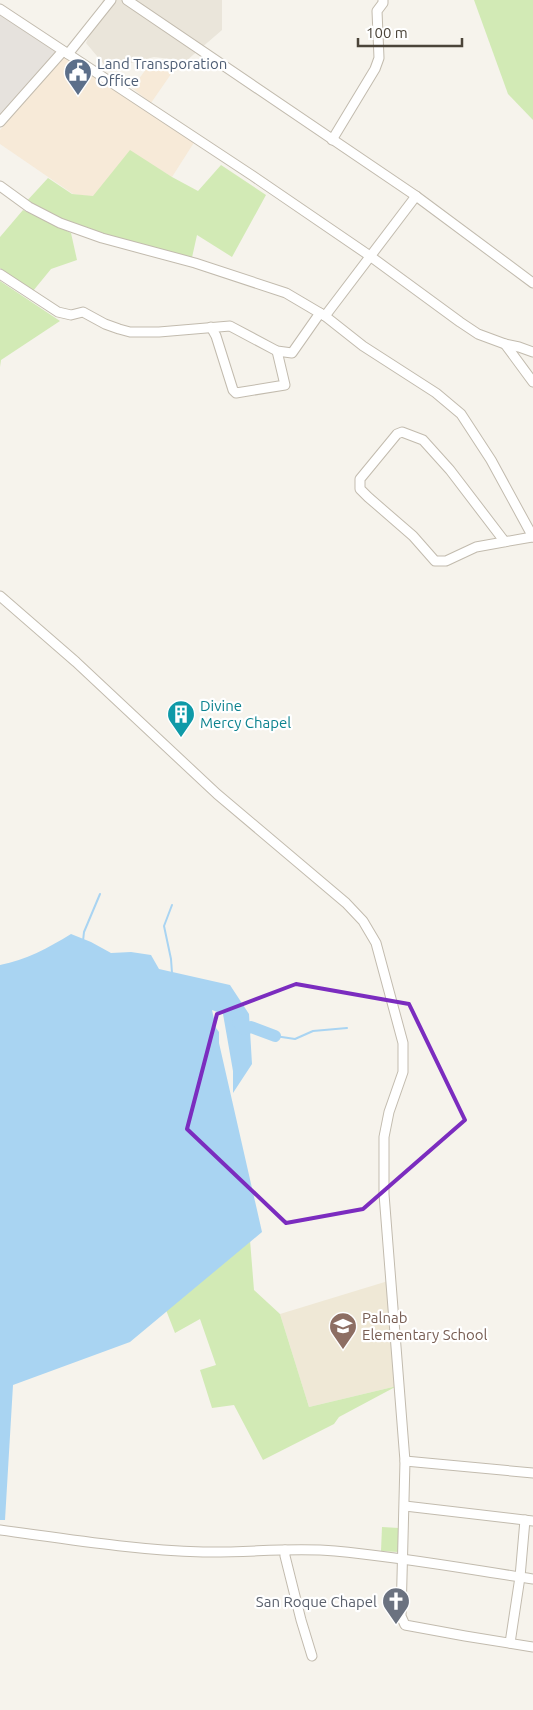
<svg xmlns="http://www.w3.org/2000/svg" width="533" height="1710" viewBox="0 0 533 1710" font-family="Ubuntu,sans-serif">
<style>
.residential{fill:#eae5da}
.commercial{fill:#f7ead8}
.industrial{fill:#e6e2dd}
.education{fill:#efe8d6}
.green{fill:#d2eab5}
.water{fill:#a9d4f2}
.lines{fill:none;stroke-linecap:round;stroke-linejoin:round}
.stream{stroke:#a9d4f2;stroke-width:2}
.river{stroke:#a9d4f2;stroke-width:12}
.minor-casing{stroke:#c2bbae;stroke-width:11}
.minor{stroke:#fff;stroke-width:9}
.marked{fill:none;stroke:#7b2cbf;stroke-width:4;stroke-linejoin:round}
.labels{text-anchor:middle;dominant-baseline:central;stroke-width:4.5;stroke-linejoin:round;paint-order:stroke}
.service-label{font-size:15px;fill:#4e5e75;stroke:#fff;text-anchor:start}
.culture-label{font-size:15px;fill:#0d838f;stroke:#fff;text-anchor:start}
.education-label{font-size:15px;fill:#785e54;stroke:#fff;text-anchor:start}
.worship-label{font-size:15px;fill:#5b616d;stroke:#fff;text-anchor:end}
</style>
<rect width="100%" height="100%" fill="#f6f3ec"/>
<polygon class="residential" points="103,0 222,0 222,30 186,61 154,57 108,69 86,43"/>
<g class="commercial">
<polygon points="65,56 195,141 172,177 130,151 93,197 73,194 0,144 0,130"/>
<polygon points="153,60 171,74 151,103 132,88"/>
</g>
<polygon class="industrial" points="0,9 60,52 0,120"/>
<polygon class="education" points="388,1281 397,1386 309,1407 280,1314"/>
<g class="green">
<polygon points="474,0 533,0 533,120 508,94"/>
<polygon points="130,150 172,177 198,191 221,165 266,195 232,257 197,235 191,262 60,223 25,203 48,178 72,194 93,196"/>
<polygon points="23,210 71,233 77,260 51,269 33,291 0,268 0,237"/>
<polygon points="0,281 60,321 1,360 0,367"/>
<polygon points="250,1240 254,1290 280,1314 309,1407 397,1386 339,1417 334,1424 263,1460 234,1405 212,1408 200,1370 216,1365 200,1319 175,1333 166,1310"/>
<polygon points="382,1527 399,1528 398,1552 381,1551"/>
</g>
<path class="water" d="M71,934L91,942L111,953L131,952L151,955L159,969L230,985L249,1014L252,1064L233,1093V1071L223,1014L212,1010L216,1028L219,1032V1043L262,1232L130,1342L13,1385L5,1520H0V965C26,960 48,948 71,934Z"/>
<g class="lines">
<g class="stream">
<polyline points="172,905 164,926 171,959 172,973"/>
<polyline points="83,941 84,932 100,894"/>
<polyline points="275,1036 295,1039 313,1031 347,1028"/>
</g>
<polyline class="river" points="238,1022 244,1029 251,1027 275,1036"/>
<g class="minor-casing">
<g id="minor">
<polyline points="127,0 416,196 533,283"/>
<polyline points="0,9 253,176 370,256 460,322 478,334 505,344 519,347 533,352"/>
<polyline points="68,54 111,0"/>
<polyline points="0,122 63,51"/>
<polyline points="332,140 375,69 379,58 377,11 383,3 383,0"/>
<polyline points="0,186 29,207 60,223 102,238 195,263 286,293 325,316 363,346 436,393 461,414 491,460 533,537"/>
<polyline points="0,274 58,312 71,315 83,312 105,324 119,329 130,332 159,332 230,326 277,351 292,353 320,313"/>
<polyline points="325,316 416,196"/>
<polyline points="211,327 216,336 233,390 236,393 285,385 277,351"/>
<polyline points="505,344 533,382"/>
<polyline points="505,542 450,470 423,440 402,432 397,434 360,479 360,489 368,497 413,536 435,561 446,561 476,547 532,537"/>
<polyline points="0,596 76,662 217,794 346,903 363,921 376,943 403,1043 403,1072 389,1112 384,1137 384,1194 405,1461 401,1616 405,1625 465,1636 533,1647"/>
<polyline points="405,1461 533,1473"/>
<polyline points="405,1506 533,1521"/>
<path d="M0,1530C67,1539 135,1550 203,1552C247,1553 291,1547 335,1551C401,1557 467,1569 533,1579"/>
<polyline points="285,1550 285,1556 301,1620 312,1656"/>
<polyline points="510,1643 520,1577 525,1520"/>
</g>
</g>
<use href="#minor" class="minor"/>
</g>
<path class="marked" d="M296,984L409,1004L465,1120L363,1209L286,1223L187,1129L217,1014Z"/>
<defs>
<g id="civic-pin" transform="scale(1.4375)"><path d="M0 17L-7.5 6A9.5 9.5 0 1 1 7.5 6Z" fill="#5c6f8a" stroke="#fff"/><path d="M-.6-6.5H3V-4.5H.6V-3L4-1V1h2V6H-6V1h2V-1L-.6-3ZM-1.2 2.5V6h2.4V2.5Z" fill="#fff"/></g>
<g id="building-pin" transform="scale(1.4375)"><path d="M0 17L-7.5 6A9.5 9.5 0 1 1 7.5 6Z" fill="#0f9aa8" stroke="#fff"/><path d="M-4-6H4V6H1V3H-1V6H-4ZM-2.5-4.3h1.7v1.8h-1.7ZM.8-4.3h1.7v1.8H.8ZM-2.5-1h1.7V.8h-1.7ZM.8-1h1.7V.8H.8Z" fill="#fff"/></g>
<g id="school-pin" transform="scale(1.4375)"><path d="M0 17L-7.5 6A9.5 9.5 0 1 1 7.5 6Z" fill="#8d6e63" stroke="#fff"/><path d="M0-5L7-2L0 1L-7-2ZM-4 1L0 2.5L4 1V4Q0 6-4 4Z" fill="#fff"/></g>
<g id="church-pin" transform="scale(1.4375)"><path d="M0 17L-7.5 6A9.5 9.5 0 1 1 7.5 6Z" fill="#6b7280" stroke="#fff"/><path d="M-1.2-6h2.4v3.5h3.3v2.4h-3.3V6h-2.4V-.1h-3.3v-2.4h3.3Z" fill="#fff"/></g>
</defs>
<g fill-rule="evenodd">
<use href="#civic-pin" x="78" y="72"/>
<use href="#building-pin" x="181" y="714"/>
<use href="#school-pin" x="343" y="1326"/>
<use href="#church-pin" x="396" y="1601"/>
</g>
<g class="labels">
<g class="service-label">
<text x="97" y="63">Land Transporation<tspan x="97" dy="17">Office</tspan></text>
</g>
<g class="culture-label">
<text x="200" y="705">Divine<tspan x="200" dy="17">Mercy Chapel</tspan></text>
</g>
<g class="education-label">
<text x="362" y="1317">Palnab<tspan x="362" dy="17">Elementary School</tspan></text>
</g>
<g class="worship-label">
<text x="377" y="1601">San Roque Chapel</text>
</g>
</g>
<path d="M358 38v8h104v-8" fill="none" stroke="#4b4439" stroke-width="2.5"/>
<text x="366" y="38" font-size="15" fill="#4b4439" stroke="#ffffff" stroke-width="4" paint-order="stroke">100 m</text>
</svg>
